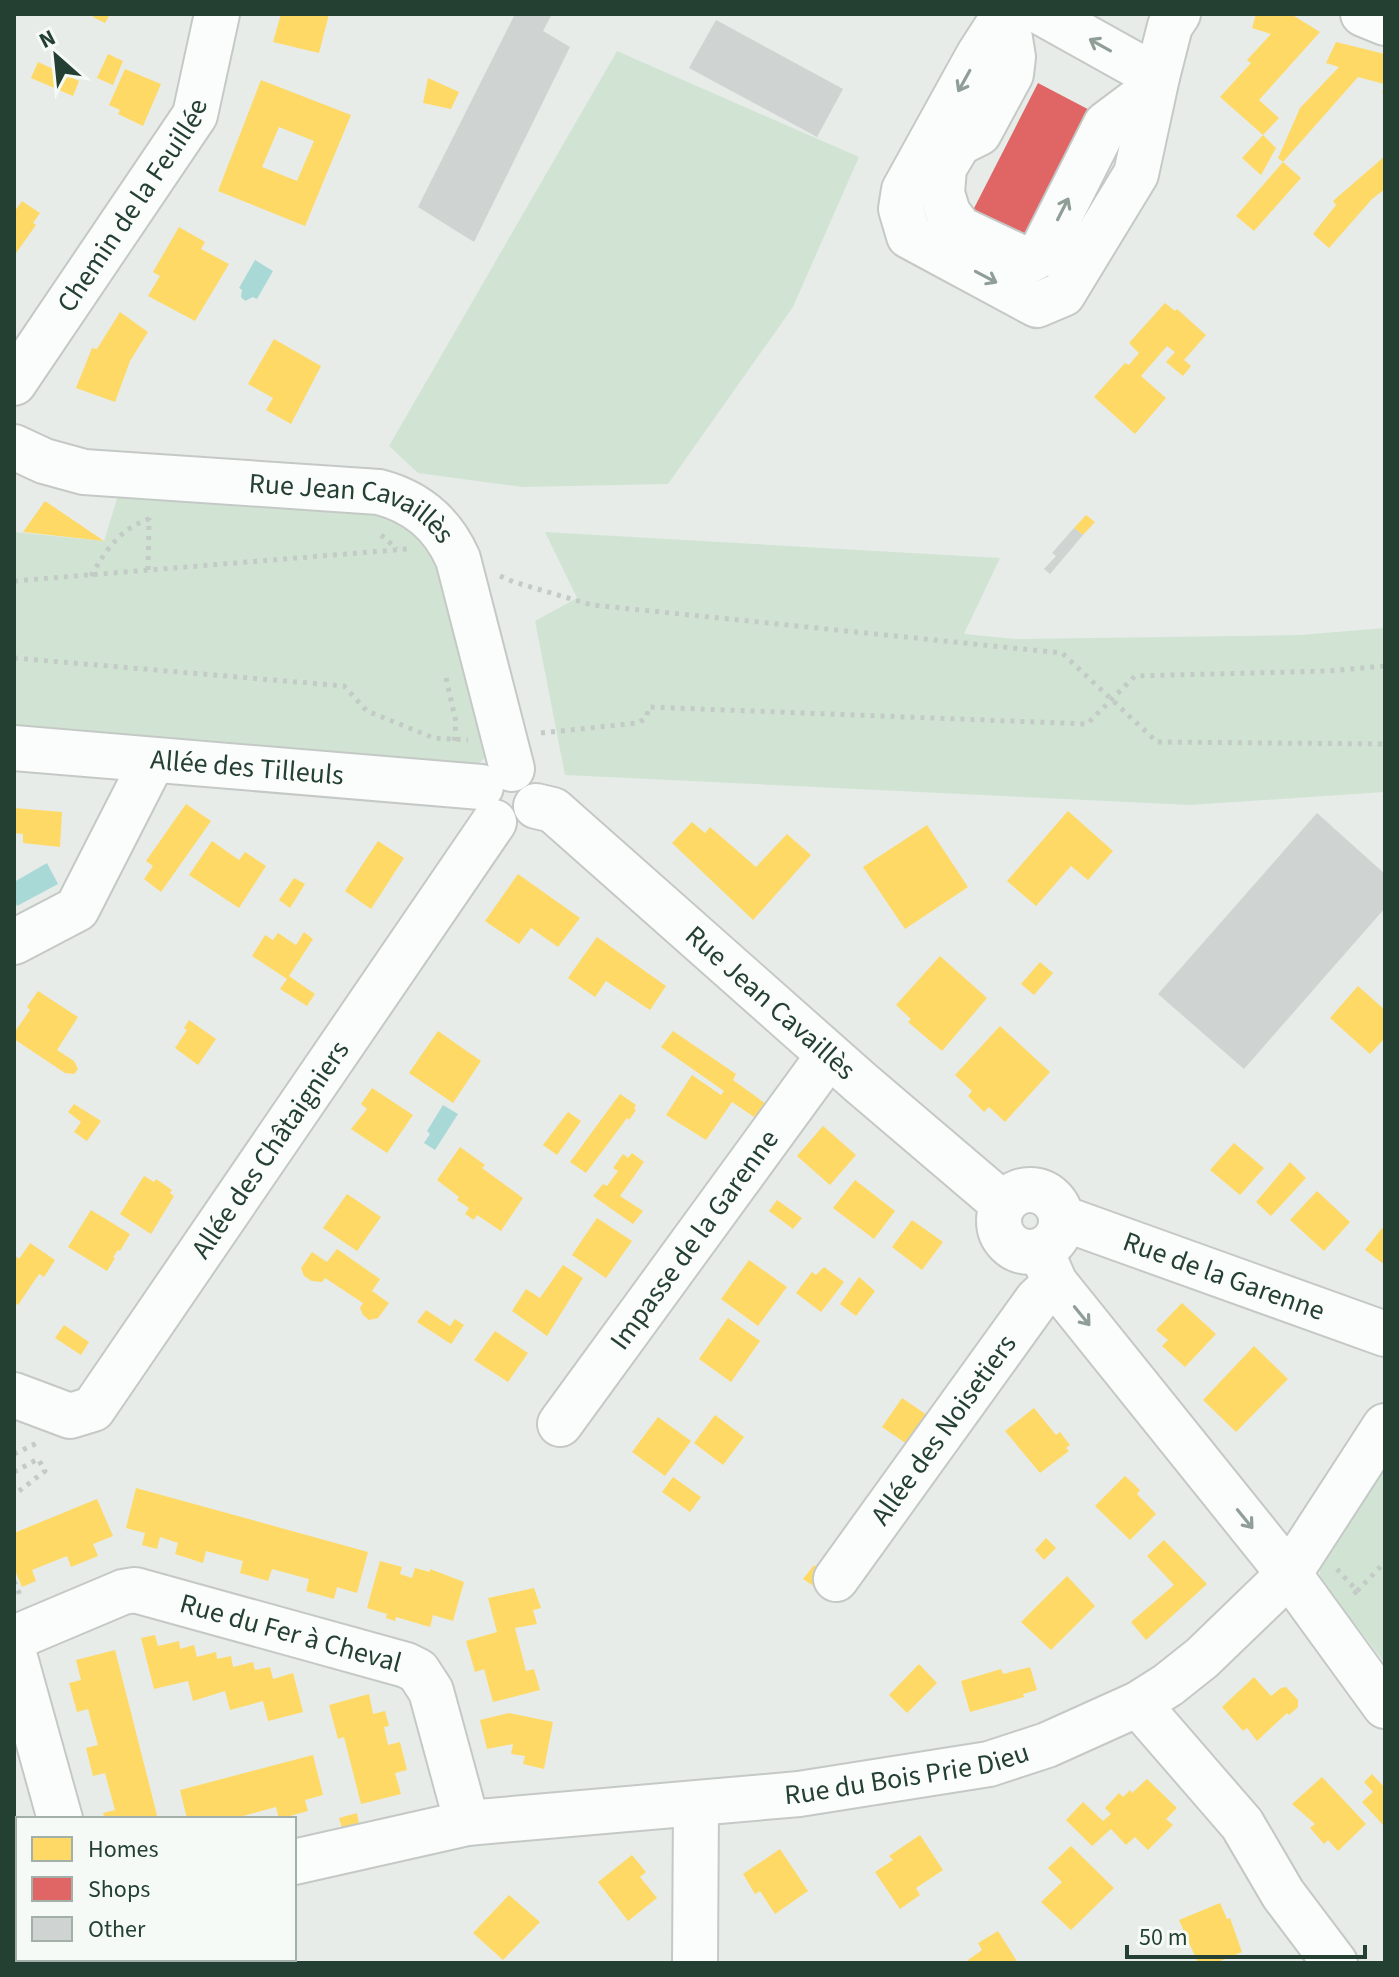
<svg xmlns="http://www.w3.org/2000/svg" width="1399" height="1977" viewBox="0 0 1399 1977" font-family="'Source Sans 3',sans-serif">
<style>
.green{fill:#d1e4d3}
.water{fill:#a9d9d6}
.homes{fill:#ffd966;fill-rule:evenodd}
.shops{fill:#e06666}
.building{fill:#cfd3d1}
.lines{fill:none;stroke-linecap:round;stroke-linejoin:round}
.minor-casing{stroke:#c4c9c6;stroke-width:48}
.path{stroke:#c3cbc6;stroke-width:5;stroke-dasharray:4 6;stroke-linecap:butt}
.minor{stroke:#fbfcfc;stroke-width:44}
.oneway{stroke:#909e98}
.labels{text-anchor:middle;dominant-baseline:central;stroke-width:8;stroke-linejoin:round;paint-order:stroke}
.street-label{font-size:28px;fill:#244033;stroke:#f6faf7}
</style>
<rect width="100%" height="100%" fill="#e7ece9"/>
<g class="green">
<polygon points="617,51 859,157 793,307 668,484 522,487 418,473 389,446"/>
<polygon points="120,489 398,516 430,535 490,753 474,768 14,727 14,532 104,541"/>
<polygon points="545,532 1000,558 964,634 1016,639 1299,635 1385,628 1385,792 1190,805 565,775 535,621 577,598"/>
<polygon points="1385,1459 1385,1663 1320,1579 1320,1560"/>
</g>
<g class="water">
<polygon points="255,260 273,271 257,299 253,297 245,301 241,297 242,290 239,288"/>
<polygon points="47,863 58,884 17,906 14,900 14,882"/>
<polygon points="443,1105 458,1114 435,1150 424,1143 430,1134 427,1131"/>
</g>
<g class="homes">
<polygon points="95,14 110,14 105,23 93,17"/>
<polygon points="281,14 329,14 319,53 273,42"/>
<polygon points="1256,14 1291,14 1320,32 1259,100 1279,118 1263,135 1220,97 1251,63 1247,60 1271,34 1252,28"/>
<polygon points="1336,42 1385,54 1385,93 1382,93 1384,84 1358,77 1283,162 1301,178 1254,231 1236,216 1283,162 1278,158 1300,108 1339,67 1326,63"/>
<polygon points="108,54 123,61 113,85 97,78"/>
<polygon points="38,62 79,81 73,96 31,78"/>
<polygon points="125,69 161,84 143,126 118,114 120,110 109,105"/>
<polygon points="428,78 459,92 451,109 423,103"/>
<path d="M261,80L351,115L305,226L218,191ZM279,127L314,141L297,181L262,167Z"/>
<polygon points="1263,135 1276,148 1261,175 1242,158"/>
<polygon points="1385,156 1385,189 1372,199 1329,248 1313,234 1336,205 1333,201"/>
<polygon points="22,201 40,213 33,223 36,225 14,256 14,212"/>
<polygon points="179,227 205,242 201,249 229,264 195,321 148,296 160,276 153,272"/>
<polygon points="1165,303 1175,311 1177,309 1206,335 1184,360 1191,366 1183,376 1166,362 1175,352 1167,346 1141,376 1166,398 1135,434 1094,397 1125,363 1129,365 1139,353 1129,343"/>
<polygon points="120,312 148,332 130,361 115,402 76,388 92,348 97,349"/>
<polygon points="274,339 321,366 291,424 266,410 273,398 248,384"/>
<polygon points="45,501 104,541 23,532"/>
<polygon points="1086,515 1095,522 1083,535 1074,528"/>
<polygon points="186,804 211,821 161,892 144,879 153,866 146,861"/>
<polygon points="14,808 62,812 60,847 23,843 23,834 14,833"/>
<polygon points="1068,811 1113,851 1088,880 1071,866 1036,906 1007,881"/>
<polygon points="692,822 705,833 710,827 756,867 787,834 811,855 753,920 672,843"/>
<polygon points="927,825 968,887 905,929 863,867"/>
<polygon points="212,841 239,860 245,852 266,866 239,908 189,875"/>
<polygon points="378,841 404,858 371,909 345,891"/>
<polygon points="518,874 580,918 558,947 531,928 519,944 485,921"/>
<polygon points="294,878 305,884 290,908 279,900"/>
<polygon points="304,932 313,939 289,976 315,994 307,1006 280,989 287,979 252,956 265,935 273,940 278,933 296,945"/>
<polygon points="597,937 666,986 650,1010 606,981 595,997 568,978"/>
<polygon points="940,956 987,998 942,1051 908,1022 911,1019 896,1005"/>
<polygon points="1040,962 1053,973 1034,995 1021,984"/>
<polygon points="1358,986 1385,1010 1385,1038 1370,1054 1330,1018"/>
<polygon points="38,991 78,1017 57,1050 74,1061 78,1069 74,1074 65,1073 14,1039 14,1033 30,1010 27,1007"/>
<polygon points="189,1020 216,1039 198,1065 175,1048 187,1030 184,1028"/>
<polygon points="1000,1026 1050,1072 1005,1122 989,1107 984,1112 968,1096 972,1091 955,1075"/>
<polygon points="438,1031 481,1061 453,1103 409,1073"/>
<polygon points="673,1031 736,1074 733,1080 769,1106 760,1121 732,1102 706,1140 666,1115 692,1075 721,1095 724,1091 661,1047"/>
<polygon points="372,1088 413,1115 387,1153 351,1129 367,1109 361,1104"/>
<polygon points="620,1094 636,1105 634,1109 636,1110 629,1120 627,1118 586,1173 570,1162"/>
<polygon points="74,1104 101,1121 87,1141 74,1132 81,1122 68,1112"/>
<polygon points="568,1112 581,1121 557,1155 543,1145"/>
<polygon points="823,1126 856,1155 830,1185 797,1156"/>
<polygon points="1234,1143 1264,1168 1240,1195 1210,1170"/>
<polygon points="460,1147 485,1165 482,1168 523,1198 501,1231 477,1215 474,1220 465,1214 469,1208 457,1200 459,1197 437,1180"/>
<polygon points="632,1153 644,1162 620,1196 643,1211 633,1224 593,1196 603,1184 607,1186 618,1171 613,1168 623,1154 628,1158"/>
<polygon points="1290,1162 1306,1178 1271,1216 1256,1202"/>
<polygon points="144,1176 154,1182 156,1179 172,1190 170,1193 174,1196 151,1234 120,1214"/>
<polygon points="855,1180 895,1211 874,1239 833,1208"/>
<polygon points="1317,1191 1350,1222 1324,1251 1290,1220"/>
<polygon points="347,1194 381,1217 357,1251 323,1228"/>
<polygon points="777,1200 802,1218 793,1229 769,1211"/>
<polygon points="91,1210 130,1234 120,1251 118,1250 113,1257 115,1258 107,1271 68,1247"/>
<polygon points="597,1218 632,1241 606,1278 572,1255"/>
<polygon points="912,1220 943,1242 922,1270 892,1247"/>
<polygon points="1382,1228 1385,1230 1385,1265 1365,1250"/>
<polygon points="30,1243 55,1260 44,1277 39,1274 18,1305 14,1302 14,1255 19,1259"/>
<polygon points="337,1249 380,1279 372,1291 389,1303 378,1318 369,1320 363,1315 360,1308 363,1303 325,1278 322,1282 312,1281 304,1276 301,1268 312,1252 327,1262"/>
<polygon points="749,1260 787,1287 758,1326 721,1299"/>
<polygon points="563,1265 583,1278 547,1336 512,1311 526,1289 540,1298"/>
<polygon points="824,1267 844,1282 821,1312 796,1293 812,1272 816,1275"/>
<polygon points="859,1277 875,1291 856,1316 840,1304"/>
<polygon points="1182,1303 1216,1334 1185,1367 1162,1346 1168,1340 1156,1330"/>
<polygon points="426,1310 450,1326 455,1319 464,1325 451,1344 417,1322"/>
<polygon points="728,1318 760,1341 731,1382 699,1359"/>
<polygon points="64,1325 89,1342 81,1355 55,1338"/>
<polygon points="495,1331 528,1353 508,1382 474,1360"/>
<polygon points="1254,1346 1288,1379 1236,1432 1203,1400"/>
<polygon points="902,1398 927,1415 907,1444 882,1427"/>
<polygon points="1034,1408 1056,1435 1060,1432 1070,1445 1066,1448 1069,1451 1040,1473 1005,1431"/>
<polygon points="715,1415 744,1437 723,1465 694,1443"/>
<polygon points="658,1417 691,1441 665,1476 632,1452"/>
<polygon points="1125,1476 1140,1490 1137,1494 1156,1514 1130,1540 1095,1506"/>
<polygon points="673,1477 701,1497 690,1512 662,1492"/>
<polygon points="136,1488 368,1552 357,1593 337,1587 334,1599 306,1591 309,1579 272,1569 268,1581 240,1573 243,1561 206,1551 203,1563 175,1554 178,1543 160,1537 157,1549 142,1545 145,1533 126,1528"/>
<polygon points="97,1499 113,1536 93,1544 98,1556 71,1567 67,1556 32,1570 36,1581 22,1587 14,1568 14,1533"/>
<polygon points="1046,1538 1056,1548 1044,1560 1035,1550"/>
<polygon points="1164,1540 1207,1584 1146,1640 1131,1622 1174,1585 1147,1556"/>
<polygon points="380,1561 402,1567 400,1574 412,1578 415,1568 430,1572 430,1569 464,1582 453,1621 433,1615 430,1627 396,1617 395,1621 386,1618 387,1614 367,1608"/>
<polygon points="814,1565 828,1575 818,1589 803,1579"/>
<polygon points="1067,1576 1095,1606 1051,1650 1021,1622"/>
<polygon points="534,1588 541,1608 533,1610 537,1624 515,1628 526,1671 534,1669 540,1690 493,1702 484,1669 475,1672 466,1641 497,1632 488,1598"/>
<polygon points="155,1635 158,1646 179,1641 180,1649 194,1645 197,1657 216,1652 217,1659 231,1656 233,1667 253,1662 255,1670 270,1667 273,1679 293,1673 303,1712 268,1721 263,1701 230,1710 225,1691 193,1701 188,1681 154,1689 141,1638"/>
<polygon points="115,1650 158,1819 105,1819 103,1813 115,1810 105,1773 93,1776 86,1748 98,1745 88,1709 77,1712 69,1683 81,1680 76,1660"/>
<polygon points="919,1664 937,1683 907,1713 889,1695"/>
<polygon points="1030,1667 1037,1690 1023,1694 1024,1697 970,1712 961,1681 1001,1669 1003,1674"/>
<polygon points="1254,1677 1271,1696 1281,1688 1286,1687 1298,1700 1298,1707 1289,1715 1287,1713 1257,1741 1247,1728 1243,1731 1222,1707"/>
<polygon points="369,1694 373,1714 385,1711 389,1726 384,1727 388,1745 400,1742 407,1770 395,1773 401,1794 361,1804 344,1737 338,1739 329,1705"/>
<polygon points="509,1713 553,1722 544,1769 523,1764 525,1756 511,1754 513,1744 487,1749 480,1720"/>
<polygon points="313,1755 323,1795 305,1800 308,1811 279,1819 276,1807 239,1817 239,1819 187,1819 180,1790"/>
<polygon points="1372,1774 1385,1788 1385,1827 1362,1802 1373,1792 1364,1782"/>
<polygon points="1322,1777 1366,1824 1338,1851 1328,1840 1324,1844 1310,1828 1315,1824 1292,1804"/>
<polygon points="1147,1779 1177,1808 1166,1819 1173,1825 1148,1850 1135,1837 1126,1845 1111,1829 1092,1846 1066,1820 1083,1802 1103,1821 1111,1814 1105,1808 1119,1793 1123,1797 1130,1790 1132,1793"/>
<polygon points="357,1813 359,1824 342,1828 339,1818"/>
<polygon points="920,1835 943,1870 916,1888 920,1895 900,1909 875,1872 893,1860 889,1856"/>
<polygon points="18,1845 18,1891 14,1891 14,1846"/>
<polygon points="1071,1846 1114,1888 1071,1930 1041,1902 1062,1882 1048,1868"/>
<polygon points="780,1849 808,1891 775,1914 760,1891 755,1894 743,1874"/>
<polygon points="632,1855 646,1872 640,1877 657,1898 628,1921 598,1882"/>
<polygon points="509,1895 540,1922 503,1960 473,1933"/>
<polygon points="1220,1903 1227,1919 1230,1918 1242,1952 1216,1963 1198,1963 1179,1920"/>
<polygon points="998,1931 1018,1963 969,1963 968,1960 982,1950 978,1943"/>
</g>
<polygon class="shops" points="1038,83 1101,116 1031,250 969,218"/>
<g class="building">
<polygon points="515,14 552,14 543,31 570,47 474,242 418,207"/>
<polygon points="716,20 843,89 817,137 689,68"/>
<polygon points="1074,528 1083,535 1050,574 1044,569 1056,556 1052,553"/>
<polygon points="1317,813 1385,874 1385,908 1244,1069 1158,994"/>
</g>
<g class="lines">
<g class="minor-casing">
<g id="minor">
<polyline points="1005,14 978,56 904,190 901,209 909,236 1037,305 1063,294 1136,174 1157,77 1170,26 1178,14"/>
<polyline points="1006,14 1013,57 1011,74 979,133 959,143 944,168 942,193 948,213 960,229 1028,261 1040,255 1106,124 1154,88"/>
<polyline points="1044,14 1157,77"/>
<polyline points="1363,14 1385,23"/>
<path id="s1" d="M14,383L195,115L217,14"/>
<path id="s2" d="M14,447L44,461L84,472L379,492C417,502 442,523 458,559L512,769"/>
<path id="s3" d="M14,748L481,787"/>
<path id="s4" d="M536,806L553,810L861,1083L1003,1204"/>
<polyline points="14,942 77,909 153,760"/>
<circle cx="1030" cy="1221" r="31"/>
<path id="s5" d="M1062,1218L1385,1334"/>
<polyline points="1041,1251 1055,1283 1289,1574 1385,1706"/>
<path id="s6" d="M14,1395L70,1416L93,1409L494,822"/>
<path id="s7" d="M560,1424L829,1055"/>
<path id="s8" d="M836,1579L1037,1300L1055,1283"/>
<path id="s9" d="M14,1638L123,1592L135,1590L406,1665L418,1671L431,1691L467,1823"/>
<polyline points="14,1654 60,1819"/>
<polyline points="1138,1704 1242,1824 1283,1894 1335,1963"/>
<path id="s10" d="M294,1862L467,1823L799,1794L989,1764L1047,1745L1138,1704L1168,1685L1202,1658L1289,1574L1385,1426"/>
<polyline points="14,1938 18,1937"/>
<polyline points="695,1963 696,1804"/>
</g>
</g>
<g class="path">
<polyline points="381,535 397,549"/>
<polyline points="148,570 149,518"/>
<path d="M91,576C107,548 122,526 155,517"/>
<polyline points="500,576 514,582 592,605 1062,653 1157,742 1385,744"/>
<polyline points="14,581 407,549"/>
<polyline points="14,658 344,686 367,711 434,738 468,740"/>
<polyline points="446,678 456,722 454,743"/>
<polyline points="541,733 638,723 646,718 649,707 1087,724 1135,676 1328,671 1385,666"/>
<polyline points="14,1454 37,1443"/>
<polyline points="14,1472 38,1459 45,1471 14,1495"/>
<polyline points="1337,1569 1357,1591 1350,1597"/>
<polyline points="14,1581 20,1595"/>
<polyline points="1357,1591 1385,1562"/>
</g>
<use href="#minor" class="minor"/>
</g>
<defs><path id="oneway-shaft" d="M-6 0H5M1.5-3L5.5 0L1.5 3" fill="none" stroke-width="1.6" stroke-linecap="round" stroke-linejoin="round" transform="scale(2)"/></defs>
<g class="oneway">
<use href="#oneway-shaft" transform="translate(1100 45) rotate(-151)"/>
<use href="#oneway-shaft" transform="translate(964 81) rotate(119)"/>
<use href="#oneway-shaft" transform="translate(1063 209) rotate(-63)"/>
<use href="#oneway-shaft" transform="translate(986 277) rotate(28)"/>
<use href="#oneway-shaft" transform="translate(1082 1316) rotate(51)"/>
<use href="#oneway-shaft" transform="translate(1245 1519) rotate(51)"/>
</g>
<g class="labels">
<g class="street-label">
<text stroke="none"><textPath href="#s1" startOffset="214">Chemin de la Feuillée</textPath></text>
<text stroke="none"><textPath href="#s2" startOffset="348">Rue Jean Cavaillès</textPath></text>
<text stroke="none"><textPath href="#s3" startOffset="234">Allée des Tilleuls</textPath></text>
<text stroke="none"><textPath href="#s4" startOffset="308">Rue Jean Cavaillès</textPath></text>
<text stroke="none"><textPath href="#s6" startOffset="398">Allée des Châtaigniers</textPath></text>
<text stroke="none"><textPath href="#s7" startOffset="228">Impasse de la Garenne</textPath></text>
<text stroke="none"><textPath href="#s5" startOffset="172">Rue de la Garenne</textPath></text>
<text stroke="none"><textPath href="#s8" startOffset="184">Allée des Noisetiers</textPath></text>
<text stroke="none"><textPath href="#s9" startOffset="292">Rue du Fer à Cheval</textPath></text>
<text stroke="none"><textPath href="#s10" startOffset="620">Rue du Bois Prie Dieu</textPath></text>
</g>
</g>
<rect width="1399" height="1977" fill="none" stroke="#244033" stroke-width="32"/>
<rect x="16" y="1817" width="280" height="144" fill="#f6faf7" stroke="#a2b0a9" stroke-width="2"/>
<rect x="32" y="1837" width="40" height="24" fill="#ffd966" stroke="#a2b0a9" stroke-width="2"/>
<text x="88" y="1857" font-size="24" fill="#244033">Homes</text>
<rect x="32" y="1877" width="40" height="24" fill="#e06666" stroke="#a2b0a9" stroke-width="2"/>
<text x="88" y="1897" font-size="24" fill="#244033">Shops</text>
<rect x="32" y="1917" width="40" height="24" fill="#cfd3d1" stroke="#a2b0a9" stroke-width="2"/>
<text x="88" y="1937" font-size="24" fill="#244033">Other</text>
<g transform="translate(56 56) rotate(333)" stroke="#f6faf7" stroke-width="6" paint-order="stroke">
<path d="M0-6L14 30L0 20L-14 30Z" fill="#244033"/>
<text y="-12" font-size="22" font-weight="bold" text-anchor="middle" fill="#244033">N</text>
</g>
<path d="M1127 1945v12h238v-12" fill="none" stroke="#244033" stroke-width="4"/>
<text x="1139" y="1945" font-size="24" fill="#244033" stroke="#f6faf7" stroke-width="6" paint-order="stroke">50 m</text>
</svg>
